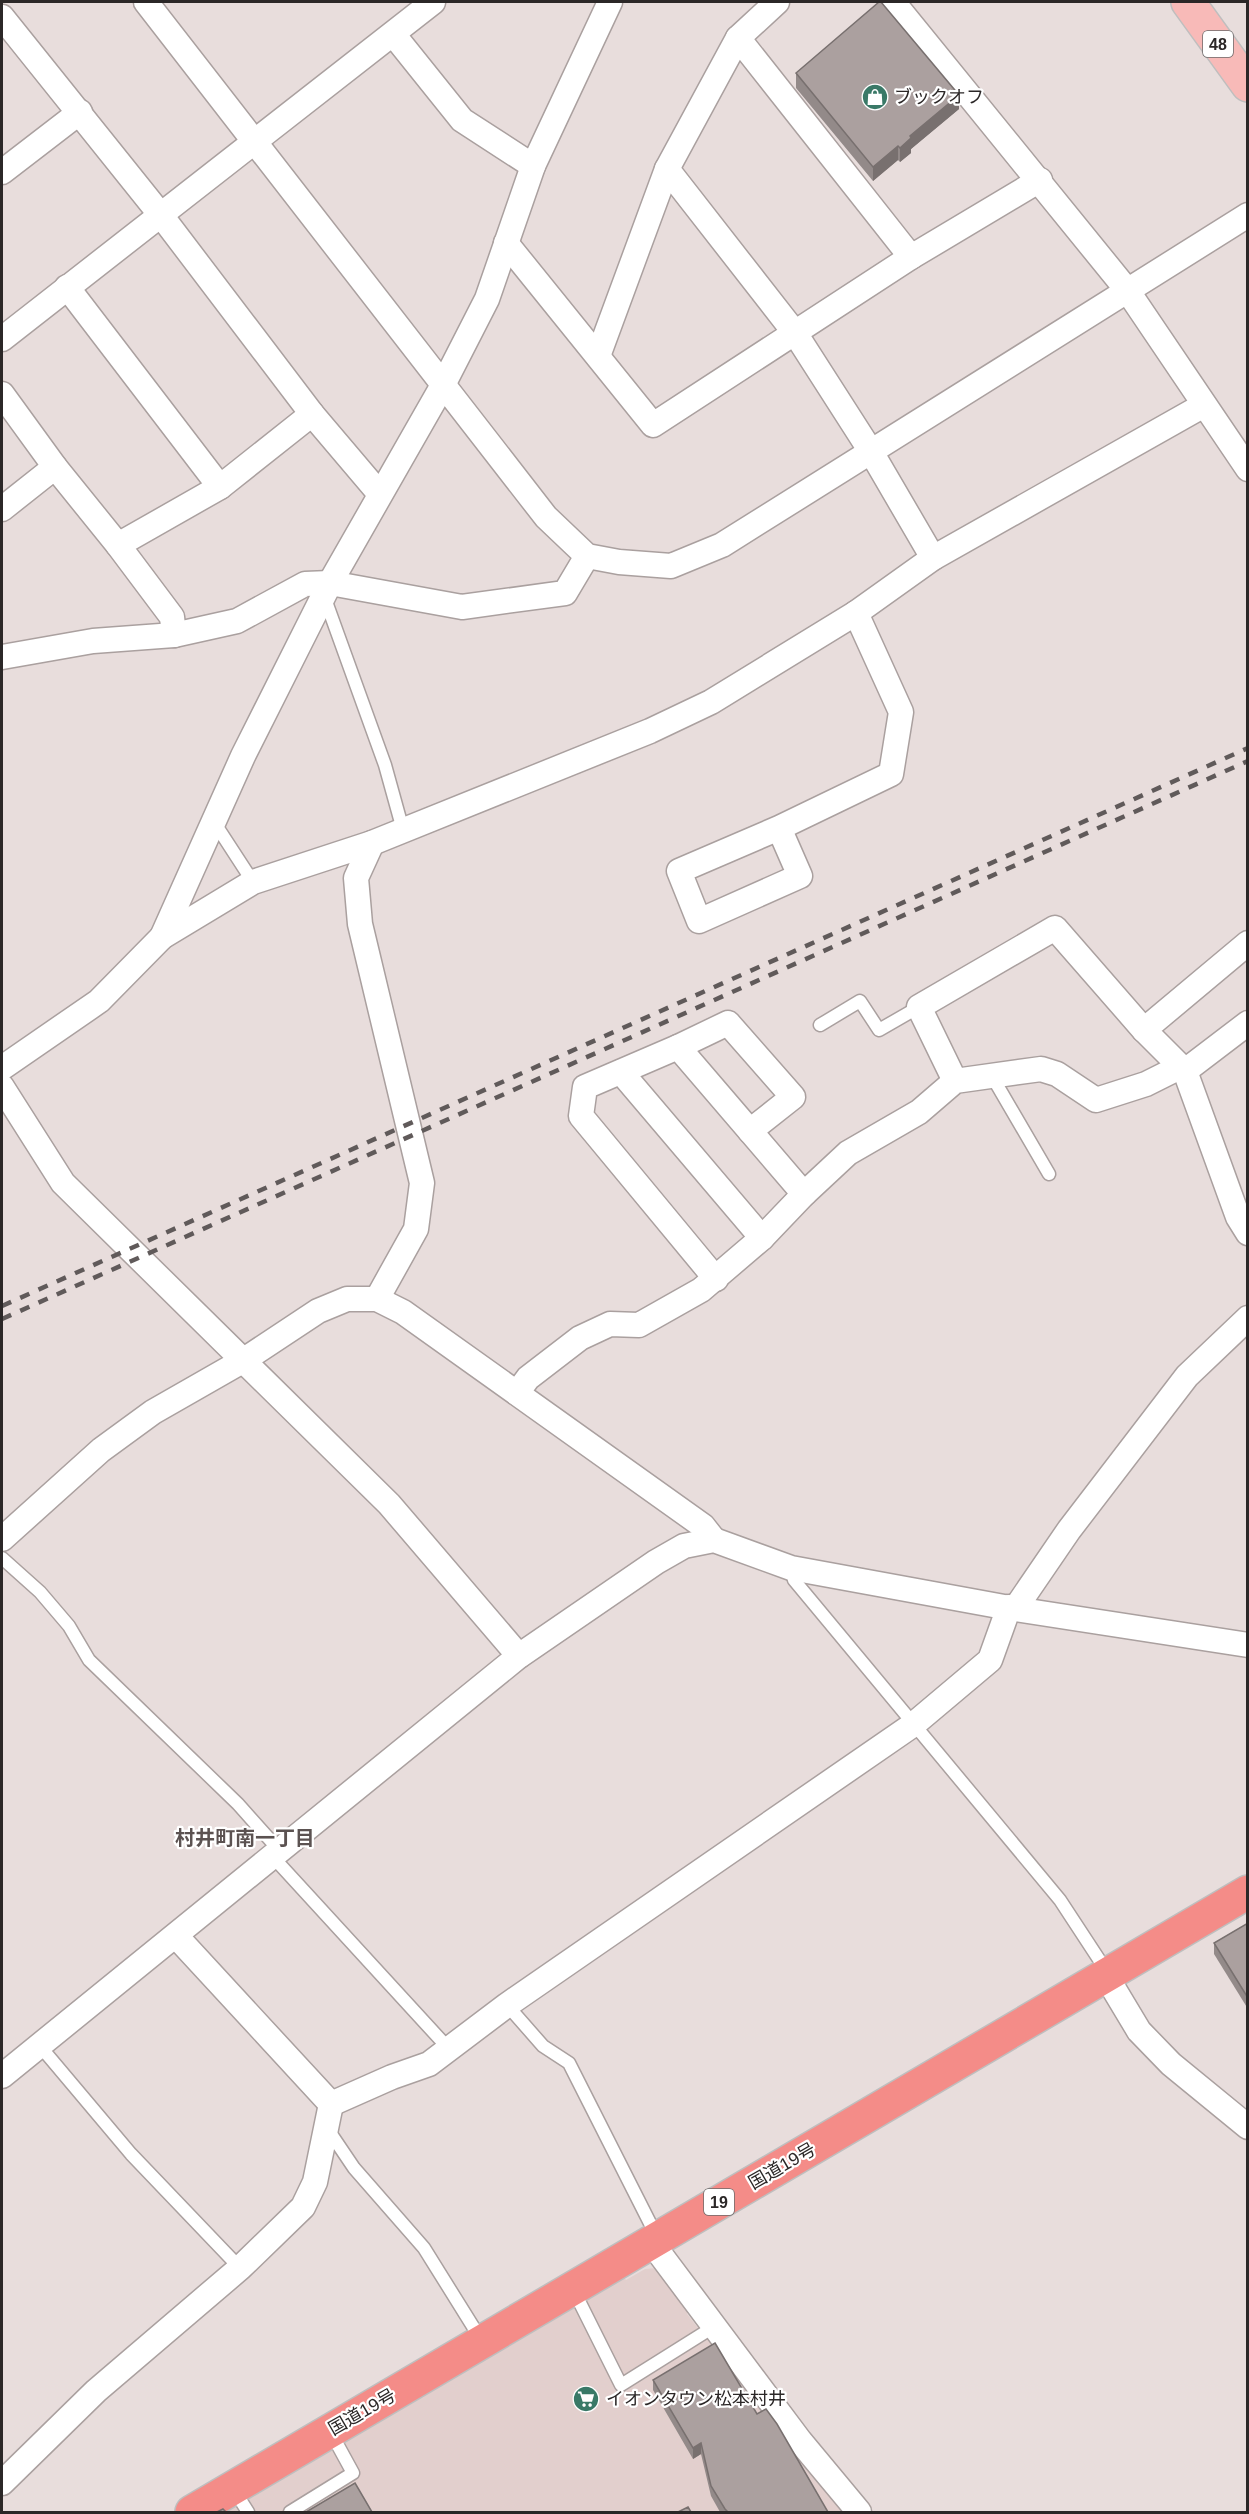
<svg xmlns="http://www.w3.org/2000/svg" width="1249" height="2514" viewBox="0 0 1249 2514" font-family="Helvetica,'Noto Sans JP',sans-serif">
<style>
.built{fill:#e2cfcd}
.lines{fill:none;stroke-linecap:round;stroke-linejoin:round}
.lane-casing{stroke:#aaa09f;stroke-width:15}
.street-casing{stroke:#aaa09f;stroke-width:27}
.primary-casing{stroke:#bfbebe;stroke-width:36}
.highway-casing{stroke:#bfbebe;stroke-width:36}
.lane{stroke:#fff;stroke-width:12}
.street{stroke:#fff;stroke-width:24}
.primary{stroke:#f8bab8;stroke-width:33}
.highway{stroke:#f48c88;stroke-width:33}
.rail{stroke:#605a5a;stroke-width:4.5;stroke-dasharray:10 10;stroke-linecap:butt}
.wall{fill:#938a89}
.shaded-wall{fill:#78706f}
.building{fill:#aba09f;stroke:#78706f;stroke-width:1.5}
.labels{text-anchor:middle;dominant-baseline:central;stroke-width:4.5;stroke-linejoin:round;paint-order:stroke}
.shield{fill:#fff;stroke:#6b6868;stroke-width:1.5}
.shield-label{font-size:16px;font-weight:bold;fill:#2b2727}
.poi-label{font-size:18px;fill:#2b2727;stroke:#fff;text-anchor:start}
.street-label{font-size:18px;fill:#2b2727;stroke:#fff}
.neighbourhood-label{font-size:20px;font-weight:bold;fill:#5b5251;stroke:#fff}
</style>
<rect width="100%" height="100%" fill="#e8dddc"/>
<polygon class="built" points="657,2268 689,2309 687,2314 842,2512 226,2512 624,2277 626,2280 645,2269"/>
<g class="lines">
<g class="lane-casing">
<g id="lane">
<polyline points="324,596 385,765 403,830"/>
<polyline points="214,822 253,882"/>
<polyline points="820,1025 860,1001 879,1030 919,1007"/>
<polyline points="993,1078 1049,1174"/>
<polyline points="2,1558 40,1592 69,1626 89,1660 238,1804 280,1851"/>
<polyline points="791,1568 794,1580 1060,1900 1100,1961 1105,1975"/>
<polyline points="273,1857 449,2049"/>
<polyline points="507,2005 543,2046 569,2063 657,2237"/>
<polyline points="40,2046 131,2154 240,2268"/>
<polyline points="327,2128 354,2168 424,2248 482,2341"/>
<polyline points="573,2289 621,2385 715,2326"/>
<polyline points="234,2490 248,2512"/>
<polyline points="290,2512 353,2473 330,2431"/>
</g>
</g>
<g class="street-casing">
<g id="street">
<polyline points="146,2 546,517 587,556 619,562 671,566 722,545 1248,215"/>
<polyline points="893,2 1127,290 1248,469"/>
<polyline points="2,17 160,214 312,414 379,493"/>
<polyline points="393,34 462,120 533,166"/>
<polyline points="738,38 911,257"/>
<polyline points="667,169 795,333 870,450 933,558"/>
<polyline points="2,172 80,112"/>
<polyline points="506,243 653,425 911,257 1040,180"/>
<polyline points="67,287 220,487"/>
<polyline points="2,339 433,2"/>
<polyline points="598,356 667,169 738,38 777,2"/>
<polyline points="2,394 55,467"/>
<polyline points="2,509 55,467 118,545 220,487 312,414"/>
<polyline points="118,545 172,617 174,635"/>
<polyline points="2,657 93,641 174,635 237,621 305,584 330,583 462,607 565,593 587,556"/>
<polyline points="779,828 800,876 699,921 679,871 779,828 891,774 901,712 856,613"/>
<polyline points="372,843 356,878 360,924 422,1183 416,1229 377,1299"/>
<polyline points="162,937 243,756 330,583 443,385 487,299 533,166 610,2"/>
<polyline points="1248,943 1144,1030 1185,1071 1238,1217 1248,1233"/>
<polyline points="678,1047 728,1023 793,1097 750,1131"/>
<polyline points="2,1068 99,1001 162,937 253,882 372,843 650,731 711,702 856,613 933,558 1204,405"/>
<polyline points="1185,1071 1248,1023"/>
<polyline points="621,1072 762,1238"/>
<polyline points="955,1081 919,1007 1055,928 1144,1030"/>
<polyline points="2,1087 63,1183 389,1504 519,1656"/>
<polyline points="716,1279 581,1116 585,1087 678,1047 804,1194"/>
<polyline points="517,1393 528,1378 580,1338 610,1324 639,1325 701,1290 762,1238 804,1194 848,1153 919,1112 955,1081 1041,1069 1057,1074 1096,1100 1146,1084 1180,1067"/>
<polyline points="2,1539 101,1450 153,1412 244,1360 318,1311 347,1299 377,1299 403,1312 703,1526 714,1540"/>
<polyline points="1015,1609 1069,1530 1187,1376 1248,1318"/>
<polyline points="176,1936 331,2104"/>
<polyline points="1106,1976 1139,2031 1171,2064 1248,2127"/>
<polyline points="2,2076 519,1656 656,1562 684,1546 714,1540 791,1568 1015,1609 1248,1645"/>
<polyline points="331,2104 392,2077 429,2064 507,2005 914,1724 990,1660 1009,1607"/>
<polyline points="651,2242 800,2441 859,2512"/>
<polyline points="2,2483 96,2391 240,2268 303,2207 315,2182 331,2104"/>
</g>
</g>
<g class="primary-casing">
<polyline id="primary" points="1188,2 1248,85"/>
</g>
<g class="highway-casing">
<polyline id="highway" points="192,2512 1248,1892"/>
</g>
<use href="#lane" class="lane"/>
<use href="#street" class="street"/>
<use href="#primary" class="primary"/>
<use href="#highway" class="highway"/>
<g class="rail">
<polyline points="2,1306 1248,748"/>
<polyline points="2,1319 1248,761"/>
</g>
</g>
<g class="wall">
<polygon points="796,73 959,109 911,149 911,153 900,162 898,160 873,181 796,88"/>
<polygon points="1248,1923 1248,2009 1214,1954 1214,1943"/>
<polygon points="653,2380 757,2414 828,2512 720,2512 711,2496 701,2454 693,2459 653,2390"/>
</g>
<g class="shaded-wall">
<polygon points="959,95 959,109 911,149 911,153 900,162 900,148 910,136"/>
<polygon points="898,146 898,160 873,181 873,167"/>
<polygon points="701,2443 701,2454 693,2459 693,2448"/>
</g>
<g class="building">
<polygon points="879,2 881,2 959,95 910,136 911,138 900,148 898,146 873,167 796,73"/>
<polygon points="1248,1923 1248,1998 1214,1943"/>
<polygon points="715,2343 757,2414 766,2409 777,2424 828,2512 728,2512 725,2509 711,2486 701,2443 693,2448 653,2380"/>
<polygon points="355,2483 372,2512 306,2512"/>
<polygon points="688,2507 691,2512 678,2512"/>
<polygon points="223,2509 226,2512 217,2512"/>
</g>
<defs>
<g id="shop-disc" transform="scale(1.35)"><circle r="9.5" fill="#397967" stroke="#fff"/><path d="M-5-2.5h2.3a2.7 3.5 0 0 1 5.4 0H5L5.5 6h-11ZM-1.5-2.5h3a1.5 2.3 0 0 0-3 0Z" fill="#fff"/></g>
<g id="supermarket-disc" transform="scale(1.35)"><circle r="9.5" fill="#397967" stroke="#fff"/><path d="M-6-5.5h2.5l.6 2H6L4.5 2H-2.5L-4.4-4H-6ZM-1.5 3.2a1.3 1.3 0 1 0 .1 0ZM3 3.2a1.3 1.3 0 1 0 .1 0Z" fill="#fff"/></g>
</defs>
<g fill-rule="evenodd">
<use href="#shop-disc" x="875" y="97"/>
<use href="#supermarket-disc" x="586" y="2399"/>
</g>
<g class="labels">
<g class="shield">
<rect x="1203" y="31" width="30" height="26" rx="4.5"/>
<rect x="704" y="2189" width="30" height="26" rx="4.5"/>
</g>
<g class="shield-label">
<text x="1218" y="44">48</text>
<text x="719" y="2202">19</text>
</g>
<g class="poi-label">
<text x="894" y="97">ブックオフ</text>
<text x="606" y="2399">イオンタウン松本村井</text>
</g>
<g class="street-label">
<text transform="translate(782 2166) rotate(-30)">国道19号</text>
<text transform="translate(362 2412) rotate(-30)">国道19号</text>
</g>
<g class="neighbourhood-label">
<text x="245" y="1838">村井町南一丁目</text>
</g>
</g>
<rect width="1249" height="2514" fill="none" stroke="#2b2727" stroke-width="6"/>
</svg>
